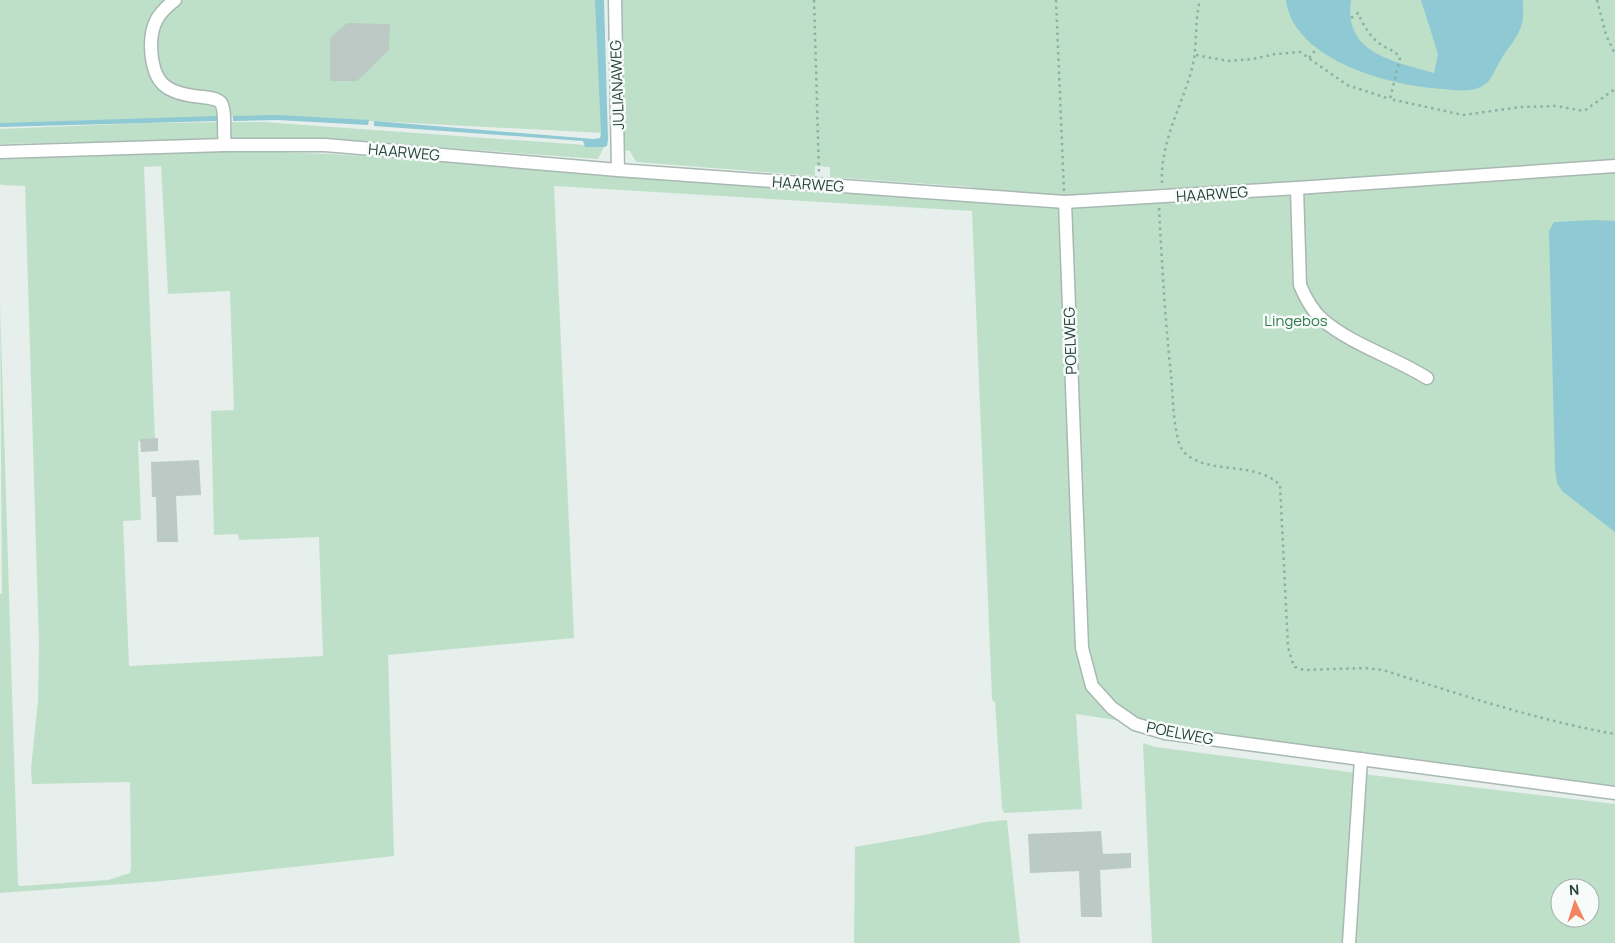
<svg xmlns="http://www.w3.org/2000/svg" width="1615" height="943" viewBox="0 0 1615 943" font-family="Manrope,sans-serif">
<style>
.green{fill:#bfe0c8;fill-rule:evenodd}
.water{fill:#8ec9d4}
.building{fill:#bbcac4}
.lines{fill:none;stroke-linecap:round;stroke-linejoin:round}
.minor-casing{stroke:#a8b8b2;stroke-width:15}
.path{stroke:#86b3a5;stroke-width:2.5;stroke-dasharray:2.5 4;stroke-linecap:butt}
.minor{stroke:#fff;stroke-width:12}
.labels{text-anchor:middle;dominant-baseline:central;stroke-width:5;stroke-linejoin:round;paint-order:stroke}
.street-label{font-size:15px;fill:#24423a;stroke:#f7fbf9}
.park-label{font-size:15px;fill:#2d7a4b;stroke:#f7fbf9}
</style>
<rect width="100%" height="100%" fill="#e6efeb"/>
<g class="green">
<polygon points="0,0 600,0 604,133 276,116 0,123"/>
<path d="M620,0H1615V796L1076,714L1082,809L1004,813L1002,808L995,702L993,701L992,698L972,211L554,186L574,638L388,655L394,856L163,881L0,893V594H2L0,302L18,885L20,886L108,880L130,873L131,868L130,782L32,784L31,769L38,700L39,643L25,186L2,185L0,184V156L247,151L333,154L971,200V187L830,177V167L815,166V176L636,162L630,151L623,150ZM161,166L168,294L230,291L234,410L211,411L214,535L238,534L239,540L319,537L323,656L129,666L123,521L141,520L138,441L155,440L144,167Z"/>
<polygon points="263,122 585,145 586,147 604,147 598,159 337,140 277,138 0,144 0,129 143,123"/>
<polygon points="1143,743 1155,747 1357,773 1345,943 1152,943"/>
<path d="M1363,774L1615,804V943H1352ZM1560,888H1590V918H1560Z"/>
<polygon points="1007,820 1020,943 854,943 855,847 929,834 986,822"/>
</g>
<g class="water">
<polygon points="595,0 604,0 608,140 607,146 604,147 585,147 583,141 374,126 374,121 594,139 600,138 601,133"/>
<path d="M1286,0H1351C1343,54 1394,61 1434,73L1438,54L1421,0H1523C1523,7 1524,16 1522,23C1519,36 1510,45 1503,56C1498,64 1494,74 1488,82C1486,84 1481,87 1478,88C1468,92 1455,90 1444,89C1394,87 1293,61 1286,0Z"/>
<polygon points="278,115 369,120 368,125 277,120 233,121 233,116"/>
<polygon points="217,116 217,121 0,127 0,123"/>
<polygon points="1596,220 1615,221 1615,532 1562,491 1557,483 1555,469 1549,231 1554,222"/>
</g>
<g class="building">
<polygon points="347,23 390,24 389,50 357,81 330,81 330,38"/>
<polygon points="158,438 158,451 141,452 140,439"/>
<polygon points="199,460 201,495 176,496 178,542 157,542 156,497 152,497 151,462"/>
<polygon points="1101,831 1103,854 1131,853 1131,868 1100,870 1102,917 1081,917 1079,871 1030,873 1028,834"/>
</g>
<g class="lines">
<g class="minor-casing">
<g id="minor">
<path d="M175,0C158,13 151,24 151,46C152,84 166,94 203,97C209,98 217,98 221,103C226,110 223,135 225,145"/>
<polyline points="615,0 618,170"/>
<polyline points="0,152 225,145 325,145 618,170 1065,202 1297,188 1615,166"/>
<path d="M1297,188L1300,285C1305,297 1312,311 1323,320C1352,345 1394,357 1427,378"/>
<polyline points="1065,202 1082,648 1092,686 1112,708 1135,724 1165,733 1615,793"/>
<polyline points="1349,943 1361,759"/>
</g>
</g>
<g class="path">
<polyline points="814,0 819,173"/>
<polyline points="1056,0 1064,191"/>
<polyline points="1597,0 1606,35 1615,54"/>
<path d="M1351,18L1358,13C1364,27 1371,38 1383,46C1390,50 1396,51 1400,58L1390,99L1463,115L1521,107L1556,106L1584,111L1615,89"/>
<polyline points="1196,55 1228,61 1253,59 1275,54 1300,52 1347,85 1390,99"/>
<polyline points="1309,58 1317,48"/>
<path d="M1162,183C1160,143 1180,110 1191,72C1198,49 1194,24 1200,0"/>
<path d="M1159,208C1162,264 1165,319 1171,375C1173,397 1173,422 1179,443C1181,448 1183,452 1187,455C1214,475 1256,461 1280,485L1288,647L1292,661L1295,667L1304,670L1366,668L1383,670C1459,694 1536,720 1615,734"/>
</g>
<use href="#minor" class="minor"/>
</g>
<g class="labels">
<g class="street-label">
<text transform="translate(617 85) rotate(-92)">JULIANAWEG</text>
<text transform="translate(404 152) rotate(5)">HAARWEG</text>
<text transform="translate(808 184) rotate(4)">HAARWEG</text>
<text transform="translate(1212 194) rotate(-4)">HAARWEG</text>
<text transform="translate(1070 341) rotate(-92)">POELWEG</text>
<text transform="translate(1180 733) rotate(11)">POELWEG</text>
</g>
<g class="park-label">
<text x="1296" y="320">Lingebos</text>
</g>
</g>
<g transform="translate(1575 903) rotate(356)"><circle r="24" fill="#f7fbf9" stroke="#a3b1ad"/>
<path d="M0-4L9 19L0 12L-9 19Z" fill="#f4845f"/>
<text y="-8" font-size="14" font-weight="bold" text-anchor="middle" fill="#24423a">N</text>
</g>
</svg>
